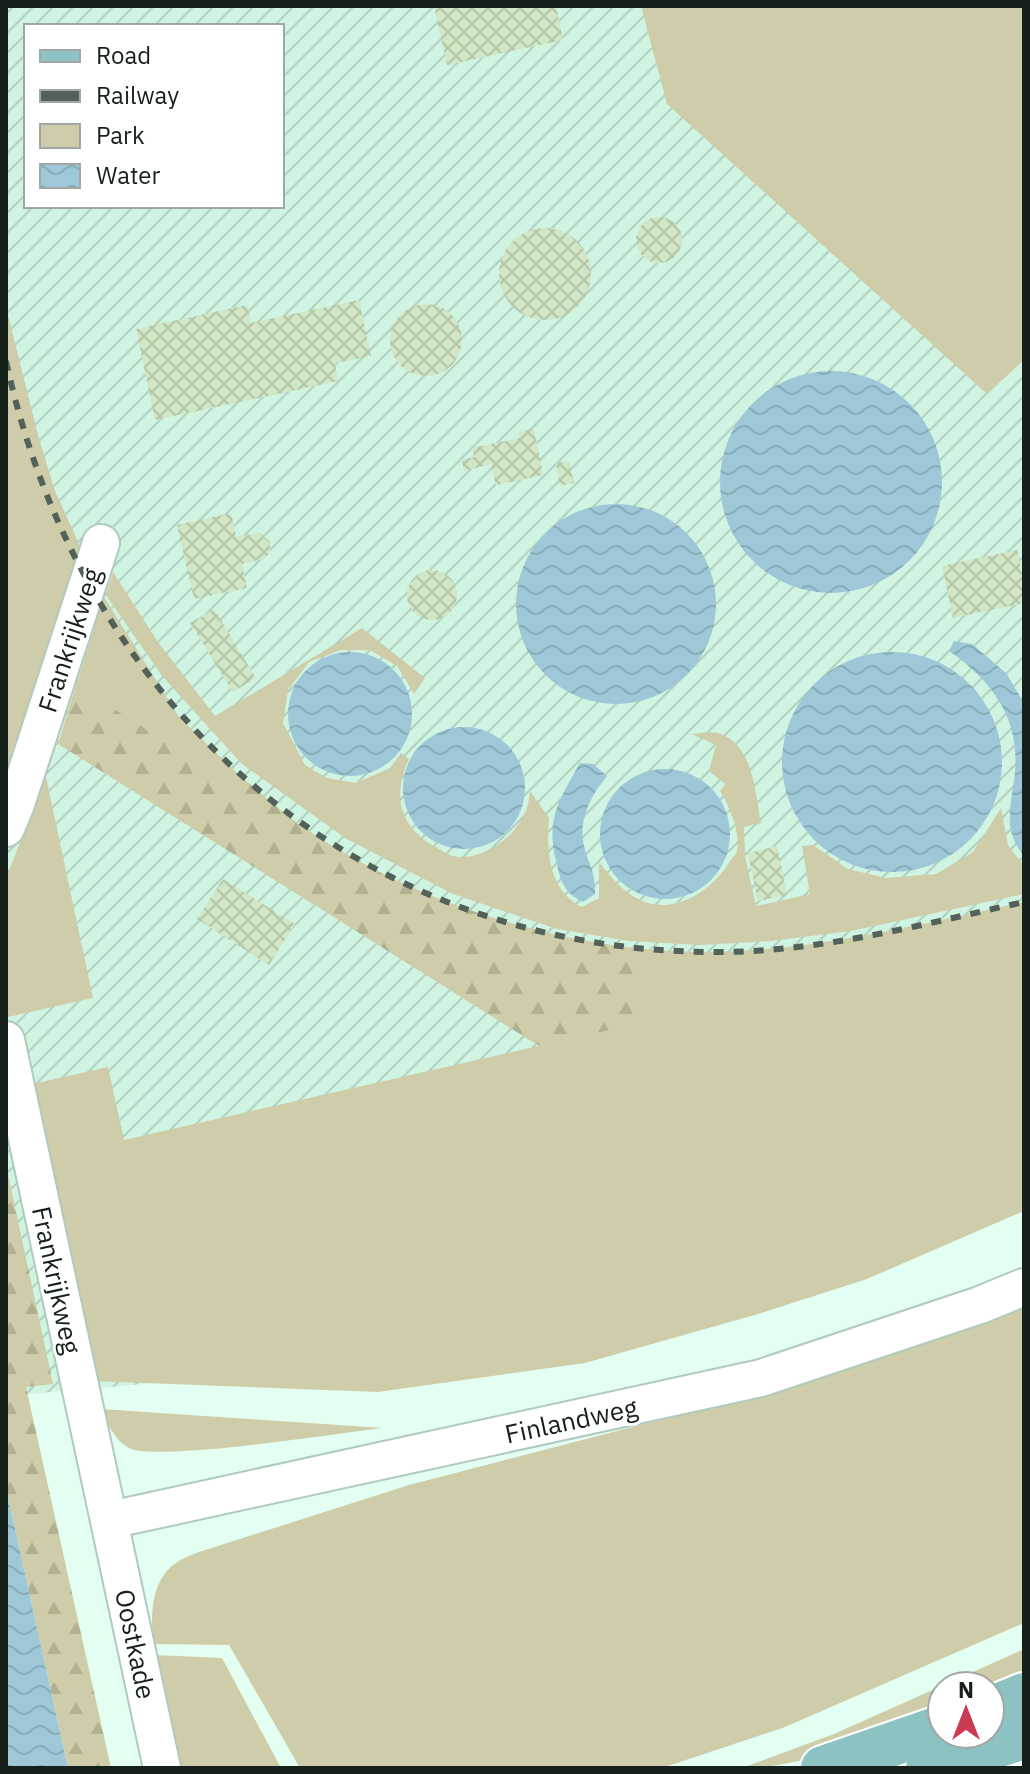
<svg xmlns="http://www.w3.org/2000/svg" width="1030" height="1774" viewBox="0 0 1030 1774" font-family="'IBM Plex Sans',sans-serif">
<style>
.industrial{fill:url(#industrial-furrows);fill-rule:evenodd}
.green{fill:#cfcda9}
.forest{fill:url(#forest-firs)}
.water{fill:url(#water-waves)}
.building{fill:url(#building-cross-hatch)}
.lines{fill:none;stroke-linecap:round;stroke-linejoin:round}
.minor-casing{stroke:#b0cbbd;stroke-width:40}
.major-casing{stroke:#fff;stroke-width:48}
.minor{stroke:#fff;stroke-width:36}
.major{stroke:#8cc3c2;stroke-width:44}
.rail{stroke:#52615a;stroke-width:6;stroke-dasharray:10 10;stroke-linecap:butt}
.labels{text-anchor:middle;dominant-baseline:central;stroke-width:6;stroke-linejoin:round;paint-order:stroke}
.street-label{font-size:26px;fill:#16201b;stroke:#fff}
</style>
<defs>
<pattern id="industrial-furrows" width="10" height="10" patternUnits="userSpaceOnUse" patternTransform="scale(2)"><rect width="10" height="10" fill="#d0f4e2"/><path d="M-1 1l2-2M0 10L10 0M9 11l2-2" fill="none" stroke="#b2d1c1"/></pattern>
<pattern id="forest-firs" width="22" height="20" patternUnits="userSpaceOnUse" patternTransform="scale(2)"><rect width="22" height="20" fill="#cfcda9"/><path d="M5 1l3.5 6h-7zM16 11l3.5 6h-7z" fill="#b1b091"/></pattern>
<pattern id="water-waves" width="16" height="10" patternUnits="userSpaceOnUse" patternTransform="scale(2)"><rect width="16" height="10" fill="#9ec8d8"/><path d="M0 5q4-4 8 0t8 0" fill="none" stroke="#87acb9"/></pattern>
<pattern id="building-cross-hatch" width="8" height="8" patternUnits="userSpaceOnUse" patternTransform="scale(2)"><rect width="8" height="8" fill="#d1e6c5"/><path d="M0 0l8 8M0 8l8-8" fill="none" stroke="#b3c5a9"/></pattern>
</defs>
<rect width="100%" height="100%" fill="#e3fff1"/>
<path class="industrial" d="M6,6H1024V1143L613,1343L6,1396ZM26,26H282V206H26Z"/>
<g class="green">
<polygon points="641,6 1024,6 1024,360 987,394 667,104"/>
<polygon points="6,307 38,435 55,491 80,546 51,648 6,775"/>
<path d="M113,572L158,642L215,716L362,628L425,678L414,694L397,666L370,650H341L309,662L288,690L283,723L305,765L327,778L356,783L390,768L401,753L409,759C392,796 399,827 436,847C441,850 448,855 453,856C480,862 513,839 524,815C528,808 529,799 530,791L549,818C546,851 549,891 582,907L599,898V862C611,877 623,892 640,900C675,916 713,890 730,861C732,858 736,855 737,851C741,832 729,806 720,791L725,784L709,771L716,745L692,734C700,733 710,731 718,733C754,744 755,793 761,823L744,827L745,856L756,906L810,894L802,846L813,845L848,869L886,878L936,874L973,852L1001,808L1008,845L1024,866V894L851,931L771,941L699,945L629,941L557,929L453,894L345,838L242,764L162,676L106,595Z"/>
<polygon points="104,597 179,717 237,773 222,777 76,686"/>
<polygon points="46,777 93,998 8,1017 6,1007 6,878"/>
<path d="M1024,902V1211L867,1279L758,1314L585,1363L378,1392L92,1381L24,1086L108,1067L124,1140L640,1023L628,947C762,965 893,930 1024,902Z"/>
<path d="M1024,1300V1623L785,1727L662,1768H300L229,1645L153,1644C151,1617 150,1584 173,1565C179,1560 189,1556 196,1553L409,1485L686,1413Z"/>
<path d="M101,1409L382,1428C341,1433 155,1462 129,1448C114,1440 108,1424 101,1409Z"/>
<path d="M1024,1649V1678L990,1686H942V1710C881,1734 809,1768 742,1768L834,1734Z"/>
<polygon points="155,1655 222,1658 281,1768 179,1768"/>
</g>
<g class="forest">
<path d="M76,685L222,777L237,773C259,791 280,811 303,827C400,893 513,932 628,947L641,1023L539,1046L58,744Z"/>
<polygon points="6,1165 53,1384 26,1387 111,1768 68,1768 6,1488"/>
</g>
<g class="water">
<circle cx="831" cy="482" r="111"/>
<circle cx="616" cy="604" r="100"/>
<path d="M954,641L972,644L1006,673L1024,703V856C1001,828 1012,804 1015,772C1020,718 991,680 949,651Z"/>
<circle cx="350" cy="714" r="62"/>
<circle cx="892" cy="762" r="110"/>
<circle cx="464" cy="788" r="61"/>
<path d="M580,763L593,764L607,776C591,795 578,820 584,846C589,867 595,868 595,894L583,902C568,895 562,886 558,869C545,821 556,805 580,763Z"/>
<circle cx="665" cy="834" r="65"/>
<polygon points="6,1488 68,1768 6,1768"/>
</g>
<g class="building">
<polygon points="434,6 556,6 563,40 447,65"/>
<circle cx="659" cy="240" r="23"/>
<circle cx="545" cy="274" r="46"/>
<polygon points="359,300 371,356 335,363 338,381 155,420 136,329 247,305 251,323"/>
<circle cx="426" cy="340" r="36"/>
<polygon points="534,429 543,475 496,485 491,464 464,471 462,460 474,457 472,448 520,438 519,432"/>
<polygon points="569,461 574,483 560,486 556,463"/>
<polygon points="231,513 236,537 260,533 270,542 270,552 264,559 242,564 247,588 194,599 177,525"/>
<polygon points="1017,550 1024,583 1024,603 953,618 942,566"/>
<circle cx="432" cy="595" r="25"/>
<polygon points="214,609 256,678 233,692 190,623"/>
<polygon points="777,846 787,895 758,901 748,853"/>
<polygon points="223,879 295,924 269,965 197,919"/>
</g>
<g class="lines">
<g class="minor-casing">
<g id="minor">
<polyline points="6,828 16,804 101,543"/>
<polyline points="6,1040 162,1768"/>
<polyline points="110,1520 761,1378 980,1305 1024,1287"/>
</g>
</g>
<g class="major-casing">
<g id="major">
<polyline points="990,1709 1024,1695"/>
<polyline points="823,1768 942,1727"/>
<polyline points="928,1768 1024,1737"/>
</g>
</g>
<use href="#minor" class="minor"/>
<use href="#major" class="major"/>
<path class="rail" d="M6,361C81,708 358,953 718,952C822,952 923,924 1024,902"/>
</g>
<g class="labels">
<g class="street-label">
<text transform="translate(69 640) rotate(-72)">Frankrijkweg</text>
<text transform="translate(57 1280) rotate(78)">Frankrijkweg</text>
<text transform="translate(571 1420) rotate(-12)">Finlandweg</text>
<text transform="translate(136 1644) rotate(78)">Oostkade</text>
</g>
</g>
<rect width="1030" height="1774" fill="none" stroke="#16201b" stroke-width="16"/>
<rect x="24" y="24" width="260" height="184" fill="#ffffff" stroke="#a2a6a4" stroke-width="2"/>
<rect x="40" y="50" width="40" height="12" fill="#8cc3c2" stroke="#a2a6a4" stroke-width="2"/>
<text x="96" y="64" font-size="24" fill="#16201b">Road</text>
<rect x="40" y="90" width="40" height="12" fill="#52615a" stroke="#a2a6a4" stroke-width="2"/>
<text x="96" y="104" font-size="24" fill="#16201b">Railway</text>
<rect x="40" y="124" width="40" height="24" fill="#cfcda9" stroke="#a2a6a4" stroke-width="2"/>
<text x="96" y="144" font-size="24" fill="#16201b">Park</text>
<rect x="40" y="164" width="40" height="24" fill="url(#water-waves)" stroke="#a2a6a4" stroke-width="2"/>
<text x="96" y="184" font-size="24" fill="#16201b">Water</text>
<g transform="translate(966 1710)"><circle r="38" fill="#ffffff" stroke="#a2a6a4" stroke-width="2"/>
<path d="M0-6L14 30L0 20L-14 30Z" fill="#cc3b54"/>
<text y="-12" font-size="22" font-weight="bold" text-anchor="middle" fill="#16201b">N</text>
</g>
</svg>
